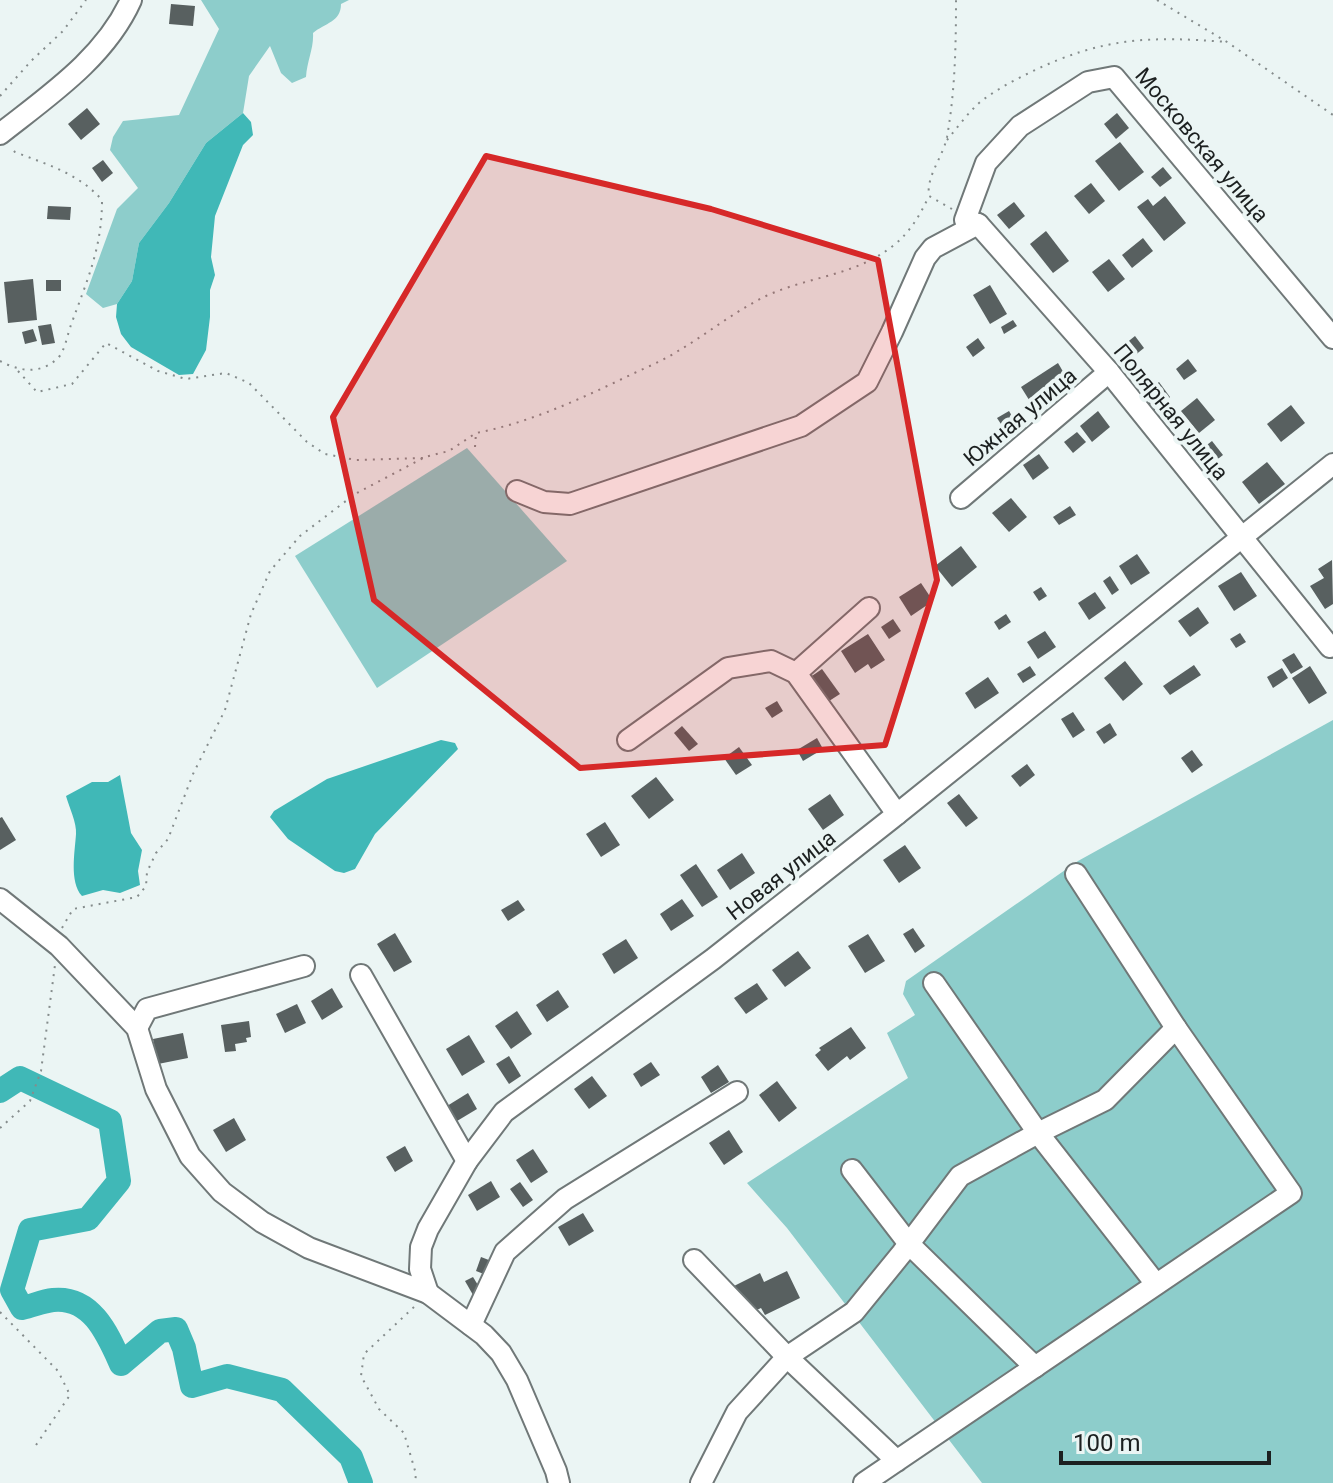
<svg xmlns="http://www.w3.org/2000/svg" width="1333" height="1483" viewBox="0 0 1333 1483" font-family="Roboto,sans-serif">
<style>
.green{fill:#8dcdcb}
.water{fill:#40b8b7}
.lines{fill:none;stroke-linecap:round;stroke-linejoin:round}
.river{stroke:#40b8b7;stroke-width:24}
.building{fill:#586060}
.minor-casing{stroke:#707878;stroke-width:24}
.path{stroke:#858c8c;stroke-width:2;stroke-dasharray:2 6;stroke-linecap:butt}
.minor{stroke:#fff;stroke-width:20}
.marked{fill:#d62828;fill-opacity:0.2;stroke:#d62828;stroke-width:6;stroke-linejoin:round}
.labels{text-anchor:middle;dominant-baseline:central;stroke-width:8;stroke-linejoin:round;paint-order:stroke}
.street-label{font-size:22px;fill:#1c2020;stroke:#ebf5f4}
</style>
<rect width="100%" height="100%" fill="#ebf5f4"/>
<g class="green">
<path d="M201,0H349L341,4C341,22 325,23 313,33C314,48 307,61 306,77L292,83L281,73L270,46L249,76L243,113L206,143L169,203L139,243L132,281L117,304L103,308L86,294L117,209L138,188L110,150L113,137L123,121L179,115L219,29Z"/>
<polygon points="467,448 567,561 377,688 295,556"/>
<polygon points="1333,720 1333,1483 982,1483 787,1228 747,1183 908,1078 887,1033 915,1015 903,994 906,981 1078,861"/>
</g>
<g class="water">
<polygon points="243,113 251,122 253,135 243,145 215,216 211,257 215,275 210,290 210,317 206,350 193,374 179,375 131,347 121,334 116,317 117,304 132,281 139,243 169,203 206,143"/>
<polygon points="441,740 455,743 458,749 375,834 355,869 344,873 335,871 288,839 270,817 274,811 327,779"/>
<path d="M120,775L131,833L142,850L138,871L140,885L120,893L103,890L82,896C69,882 75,851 76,834C77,823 69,807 66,796L92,782H108Z"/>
</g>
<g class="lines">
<path class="river" d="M0,1091L20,1078L110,1121L119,1181L88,1219L30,1230L12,1290L22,1308C32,1306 43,1301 53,1300C92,1296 108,1335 121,1364L160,1331L176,1329L184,1348L192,1386L227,1376L282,1390L351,1457L361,1483"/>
</g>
<g class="building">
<polygon points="171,4 195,6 193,26 169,24"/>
<polygon points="87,108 100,124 81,140 68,124"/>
<polygon points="1117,113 1129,128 1116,139 1104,124"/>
<polygon points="1120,142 1144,172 1119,191 1095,161"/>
<polygon points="103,160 113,173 102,182 92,168"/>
<polygon points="1163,167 1172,178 1160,187 1151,177"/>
<polygon points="1091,183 1105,201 1089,214 1074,196"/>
<polygon points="1165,196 1186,223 1164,241 1137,207 1148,199 1153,206"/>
<polygon points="1014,202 1025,216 1009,229 997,215"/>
<polygon points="48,206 71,207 70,220 47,219"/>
<polygon points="1046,231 1069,261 1053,273 1030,244"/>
<polygon points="1143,238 1153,251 1132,268 1122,255"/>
<polygon points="1109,259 1125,279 1108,292 1092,272"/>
<polygon points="33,279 37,320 8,323 4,282"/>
<rect x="46" y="280" width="15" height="11"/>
<polygon points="990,285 1007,314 990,324 973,295"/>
<polygon points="1013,320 1017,326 1004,334 1001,327"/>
<polygon points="51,324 55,343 42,345 38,326"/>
<polygon points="33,329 37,341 25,344 22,332"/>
<polygon points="1135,336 1144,348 1124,364 1115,352"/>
<polygon points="978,338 985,348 973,357 966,347"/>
<polygon points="1188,359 1197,371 1184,380 1176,369"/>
<polygon points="1058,363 1068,380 1031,403 1021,387"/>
<polygon points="1159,382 1170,397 1153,411 1142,396"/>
<polygon points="1197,398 1215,420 1199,433 1181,411"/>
<polygon points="1291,405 1305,423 1281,442 1267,424"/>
<polygon points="1009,411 1021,431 1010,438 997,418"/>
<polygon points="1098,411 1110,427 1092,442 1080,426"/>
<polygon points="1077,432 1086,442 1073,453 1064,442"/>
<polygon points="1212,441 1223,455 1205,469 1194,455"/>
<polygon points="1039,454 1049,468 1033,480 1023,465"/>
<polygon points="1267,462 1285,484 1259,504 1242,482"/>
<polygon points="1011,498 1027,517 1009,532 992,513"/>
<polygon points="1070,506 1076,515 1059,525 1053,517"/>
<polygon points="961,546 977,567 952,587 935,566"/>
<polygon points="1137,554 1150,573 1131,585 1119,566"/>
<polygon points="1332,560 1333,604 1325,609 1310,586 1324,578 1318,569"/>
<polygon points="1241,572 1257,596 1234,611 1218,586"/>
<polygon points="1110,576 1119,590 1112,595 1103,581"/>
<polygon points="921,583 933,601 911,616 899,597"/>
<polygon points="1041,587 1047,596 1039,601 1033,592"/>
<polygon points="1095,592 1106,608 1089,620 1078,603"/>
<polygon points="1198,607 1209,623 1190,637 1178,621"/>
<polygon points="1006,614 1011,622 999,630 994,622"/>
<polygon points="893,619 901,631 889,639 881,627"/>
<polygon points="1045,631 1056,647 1038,659 1027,642"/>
<polygon points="1240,633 1246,642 1236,648 1230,639"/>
<polygon points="868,634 885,660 871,669 868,664 855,673 841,651"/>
<polygon points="1294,653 1303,667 1291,674 1282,660"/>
<polygon points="1125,661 1143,684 1123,701 1104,678"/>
<polygon points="1194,665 1201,675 1170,695 1163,686"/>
<polygon points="1030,666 1036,675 1023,683 1017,674"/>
<polygon points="1310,666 1327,693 1309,704 1292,678"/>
<polygon points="1282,668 1288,678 1273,688 1267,677"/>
<polygon points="822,669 840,694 826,703 809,678"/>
<polygon points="988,677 999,693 975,709 965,693"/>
<polygon points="777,701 783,711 772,718 765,708"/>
<polygon points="1073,712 1085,730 1073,738 1061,719"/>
<polygon points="1110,723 1117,735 1104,744 1096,732"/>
<polygon points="682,726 698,744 689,751 674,733"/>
<polygon points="817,738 823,749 803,761 797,750"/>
<polygon points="739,747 752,765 736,775 724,758"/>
<polygon points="1192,750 1203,765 1192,773 1181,758"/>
<polygon points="1027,764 1035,775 1020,787 1011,776"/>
<polygon points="656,777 674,800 649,819 631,796"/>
<polygon points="830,794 844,815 823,830 808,809"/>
<polygon points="959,794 978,818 966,827 947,803"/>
<polygon points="2,817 16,840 0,850 0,818"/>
<polygon points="605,822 620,845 601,857 586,834"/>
<polygon points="905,845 921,868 899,883 883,860"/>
<polygon points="742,853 755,873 730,890 717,870"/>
<polygon points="696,864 718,897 702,907 680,875"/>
<polygon points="682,899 694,916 671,931 660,914"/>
<polygon points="518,900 525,910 508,921 501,910"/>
<polygon points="913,928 925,946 915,953 903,934"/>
<polygon points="395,933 412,962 394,972 377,944"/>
<polygon points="868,934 885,961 865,973 848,946"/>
<polygon points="626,939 638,958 614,974 602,954"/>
<polygon points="798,951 811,968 785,987 772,970"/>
<polygon points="757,983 768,999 746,1014 734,998"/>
<polygon points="332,988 343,1007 322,1020 311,1001"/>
<polygon points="558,990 569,1007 547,1022 536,1005"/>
<polygon points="297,1004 306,1023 285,1033 276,1014"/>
<polygon points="517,1011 532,1034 511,1049 495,1026"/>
<polygon points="249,1021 251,1037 246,1038 247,1042 235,1044 236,1051 225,1052 221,1025"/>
<polygon points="851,1027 866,1048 850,1060 847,1056 828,1071 815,1055 821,1050 819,1048"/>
<polygon points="183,1033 188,1058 158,1064 153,1039"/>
<polygon points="469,1035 485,1062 462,1076 446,1049"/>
<polygon points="509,1056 521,1076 509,1084 496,1064"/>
<polygon points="651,1062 660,1075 641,1087 633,1074"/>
<polygon points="718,1065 729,1082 711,1093 701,1077"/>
<polygon points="592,1076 607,1096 589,1109 574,1089"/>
<polygon points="777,1081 797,1108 779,1122 759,1095"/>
<polygon points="468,1093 477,1109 457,1121 447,1106"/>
<polygon points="234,1118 246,1140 226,1152 213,1130"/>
<polygon points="729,1130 743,1152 724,1165 709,1143"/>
<polygon points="405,1146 413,1161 395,1172 386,1157"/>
<polygon points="533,1149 548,1172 531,1183 516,1160"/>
<polygon points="491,1181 500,1197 477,1211 468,1195"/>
<polygon points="520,1182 533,1200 523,1207 510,1189"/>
<polygon points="583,1213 594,1231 569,1246 558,1227"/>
<polygon points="481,1257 494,1262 489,1276 476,1271"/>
<polygon points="787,1271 800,1298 765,1315 761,1308 738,1319 724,1291 760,1273 764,1282"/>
<polygon points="473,1277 481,1290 473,1295 465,1281"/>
</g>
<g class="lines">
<g class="minor-casing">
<g id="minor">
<path d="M0,134C48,96 105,58 131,0"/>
<polyline points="517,491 544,502 570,504 801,426 867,382 892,332 925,258 933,248 978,224"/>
<polyline points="961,498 1109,372"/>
<polyline points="1330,647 1109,372 978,224 965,220 986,163 1020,126 1088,82 1114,77 1333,338"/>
<polyline points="796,673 869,608"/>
<polyline points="628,740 728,668 771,661 796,673 897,814"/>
<polyline points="1076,874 1176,1028"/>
<polyline points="0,899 59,946 137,1028 156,1089 190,1156 222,1192 262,1222 309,1248 428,1293 484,1335 501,1353 517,1380 556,1471 559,1483"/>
<polyline points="361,975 467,1161"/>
<polyline points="934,983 1038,1133 1156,1284"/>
<polyline points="137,1028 147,1009 304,966"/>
<polyline points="852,1170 909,1244 1035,1367"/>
<polyline points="694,1260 787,1357 737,1412 701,1483"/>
<polyline points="428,1293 420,1269 421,1247 428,1229 467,1161 504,1112 713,959 891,819 1333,464"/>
<polyline points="471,1325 505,1252 565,1199 737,1092"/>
<polyline points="864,1483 1291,1193 1176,1028 1105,1100 1038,1133 960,1176 902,1253 854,1312 787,1357 897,1461"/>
</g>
</g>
<g class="path">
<polyline points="1157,0 1227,42 1333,115"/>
<polyline points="0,96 31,61 63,31 86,0"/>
<path d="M947,140C957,128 967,114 979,103C995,90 1013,81 1031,72C1103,37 1150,36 1227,42"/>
<path d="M952,209L929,196C926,176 943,157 947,137C955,92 956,46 956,0"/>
<path d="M0,361C19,371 39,375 57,359C65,352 67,335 71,325C87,280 102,249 102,200C78,173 48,165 15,152L11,148"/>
<polyline points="18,371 37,392 72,384 106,343 158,371 186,379 226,373 249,383 307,442 325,454 356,460 423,458"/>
<path d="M475,447L476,433C528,423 576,401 624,378C642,369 661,362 678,351C707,334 735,311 766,296C809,276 856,276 894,245C911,231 920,215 929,196"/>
<polyline points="62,928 73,909 137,897 146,886 147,872 156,853 168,839 193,774 225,710 251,614 270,571 300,536 355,494 425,457 449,451 476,433"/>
<polyline points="0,1128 30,1101 41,1071 55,965"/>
<polyline points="414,1307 364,1354 361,1376 379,1409 404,1433 416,1474 415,1483"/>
<polyline points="0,1312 58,1371 70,1395 34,1448"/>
</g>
<use href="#minor" class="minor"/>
</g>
<path class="marked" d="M486,156L711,209L878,260L937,580L885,745L580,768L374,600L333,417Z"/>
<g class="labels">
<g class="street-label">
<text transform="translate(1202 145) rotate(50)">Московская улица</text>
<text transform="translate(1171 412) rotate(51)">Полярная улица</text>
<text transform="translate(1020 417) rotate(-40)">Южная улица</text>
<text transform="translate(781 875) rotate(-38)">Новая улица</text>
</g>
</g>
<path d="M1061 1451v12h208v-12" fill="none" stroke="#1c2020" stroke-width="4"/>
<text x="1073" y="1451" font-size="24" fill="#1c2020" stroke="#ebf5f4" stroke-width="6" paint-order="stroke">100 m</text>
</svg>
